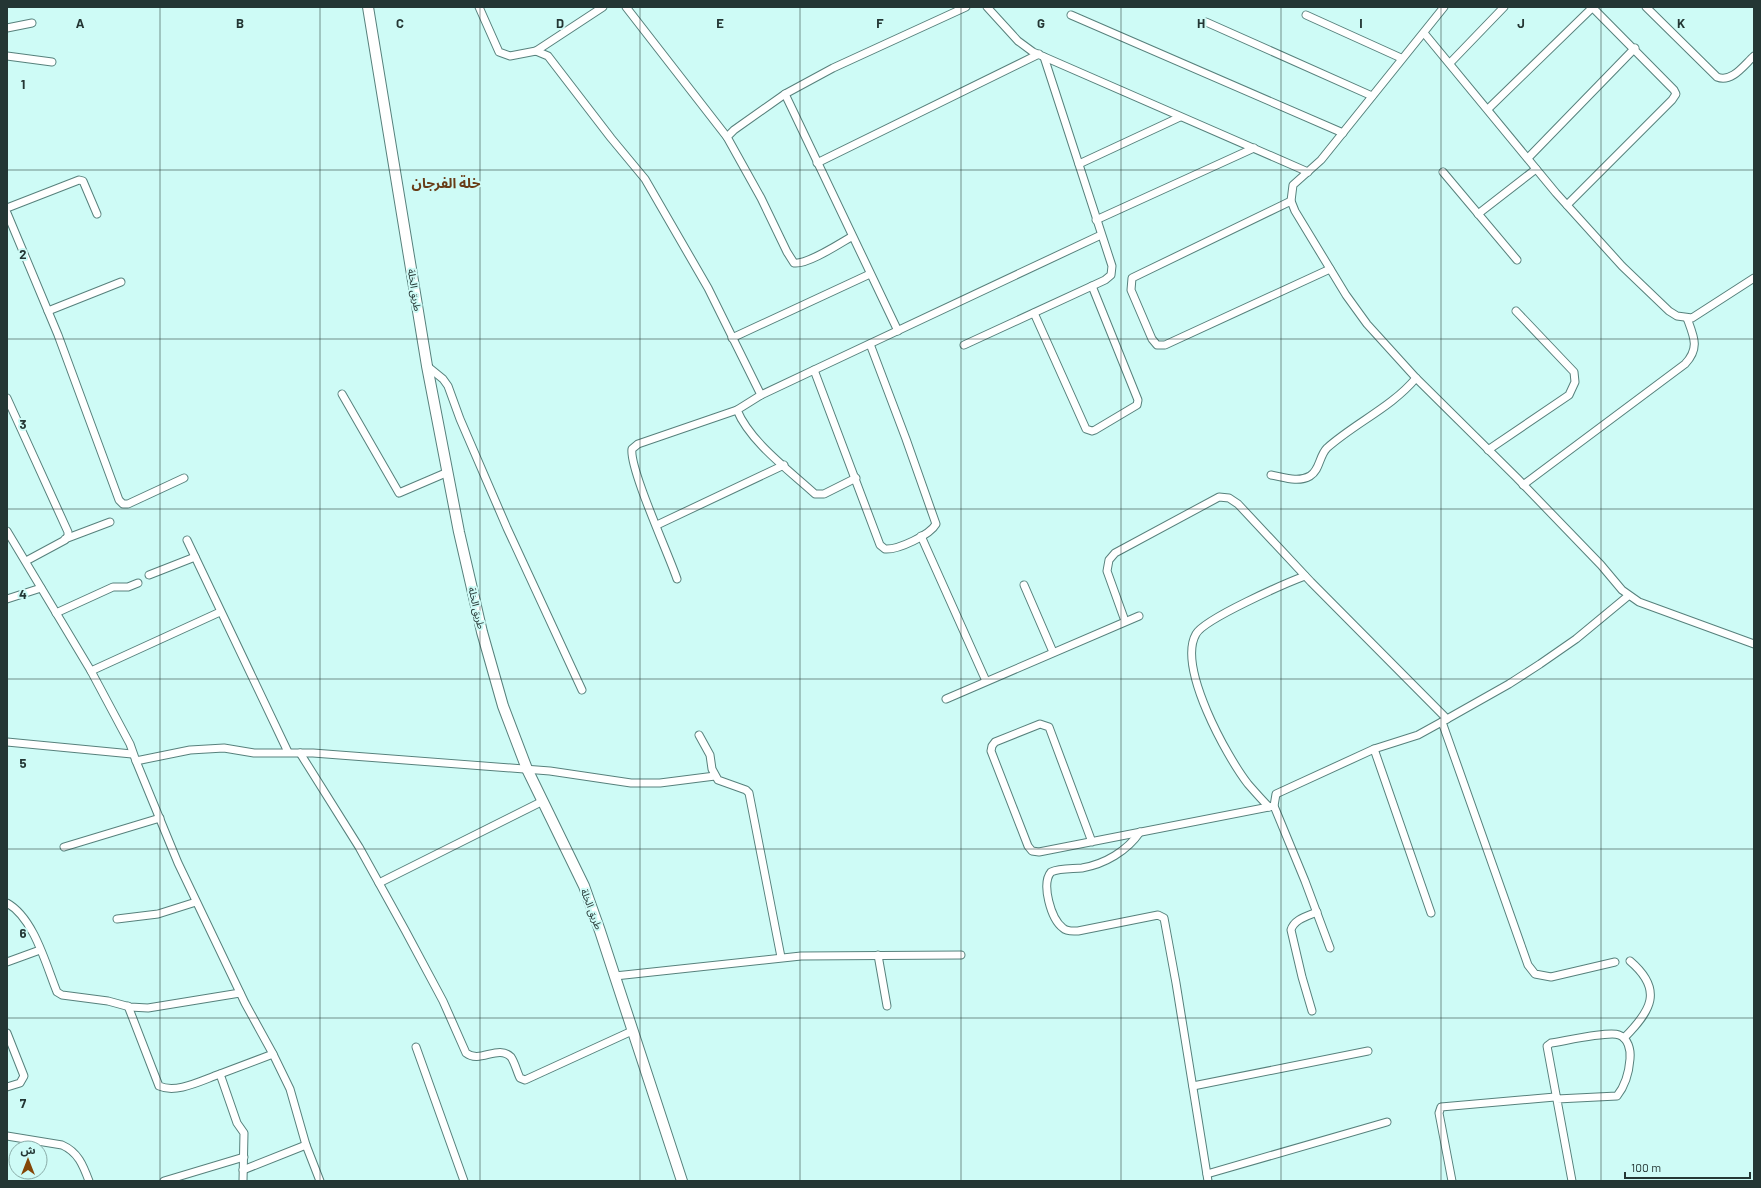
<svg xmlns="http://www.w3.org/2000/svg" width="1761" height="1188" viewBox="0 0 1761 1188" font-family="Barlow,'Noto Sans Arabic',sans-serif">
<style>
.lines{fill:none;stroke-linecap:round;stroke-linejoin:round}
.street-casing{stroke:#57817c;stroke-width:9}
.secondary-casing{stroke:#57817c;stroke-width:12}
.street{stroke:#fff;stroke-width:7}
.secondary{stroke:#fff;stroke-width:10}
.grid{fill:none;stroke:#243634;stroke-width:1;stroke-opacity:0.55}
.labels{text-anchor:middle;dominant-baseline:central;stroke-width:4;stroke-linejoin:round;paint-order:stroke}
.street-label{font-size:10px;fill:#243634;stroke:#cefbf6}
.district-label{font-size:14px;font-weight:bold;fill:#683c17;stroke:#cefbf6}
.grid-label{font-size:13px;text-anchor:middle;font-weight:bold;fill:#243634;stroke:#cefbf6;stroke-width:4;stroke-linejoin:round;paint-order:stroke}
</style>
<rect width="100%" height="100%" fill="#cefbf6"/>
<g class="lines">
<g class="street-casing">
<g id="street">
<polyline points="479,7 499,52 510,56 536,51 548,56 611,138 645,179 708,288 761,395"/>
<polyline points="626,7 727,137"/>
<polyline points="987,7 1018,41 1033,52 1308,172"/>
<polyline points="1444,7 1321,160 1293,185 1291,201 1295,211 1346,295 1367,324 1416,378 1517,478 1601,565 1622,590 1639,602 1754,644"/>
<path d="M1646,7L1717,77C1732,83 1744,65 1754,56"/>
<polyline points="1071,15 1343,133"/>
<polyline points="1306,15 1401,58"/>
<polyline points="1206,22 1372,96"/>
<polyline points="7,28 32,23"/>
<polyline points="1424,33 1556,193 1622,266 1669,311 1677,316 1692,318 1754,278"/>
<polyline points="536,51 603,7"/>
<polyline points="7,56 52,62"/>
<polyline points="1450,63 1504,7"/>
<polyline points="785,94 898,331"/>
<polyline points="1488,109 1592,8"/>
<polyline points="1528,158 1635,48"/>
<polyline points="817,163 1039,54"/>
<polyline points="1079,164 1180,117"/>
<polyline points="1443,172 1517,260"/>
<polyline points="1291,201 1132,278 1131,290 1152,339 1157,345 1165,345 1330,269"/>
<polyline points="1567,205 1672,100 1676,94 1674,90 1592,7"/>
<polyline points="7,208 79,180 83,181 97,214"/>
<polyline points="7,213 58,335 119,500 123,504 128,504 184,478"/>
<polyline points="1478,214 1536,169"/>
<polyline points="1096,220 1254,148"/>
<path d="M851,237C839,244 807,265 794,263L787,252L761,198L727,137L734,130L785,94L833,68L966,7"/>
<polyline points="48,311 121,282"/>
<polyline points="1034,313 1086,429 1092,431 1095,430 1137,405 1138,400 1092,286"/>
<polyline points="732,338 870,274"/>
<polyline points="964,345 1105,280 1111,275 1112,266 1044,57"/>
<polyline points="427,366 443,379 448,386 460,419 507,528 582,690"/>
<path d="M814,370L880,545L885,549C898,550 930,535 936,524L906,439L870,344"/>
<polyline points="342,394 399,493 448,472"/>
<polyline points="7,398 68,532 68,536 65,540 26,561"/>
<polyline points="1488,450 1569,395 1575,382 1574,372 1516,311"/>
<path d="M1271,475C1283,477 1298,483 1310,476C1320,470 1319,456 1327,448C1355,423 1392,407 1416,378"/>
<path d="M856,478L824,494H815C790,471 750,442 737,410L761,395L814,370L1101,235"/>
<path d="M1523,485L1685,364C1700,348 1694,337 1687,318"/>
<polyline points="657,525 784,465"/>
<polyline points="7,531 91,671 130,744 136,761 190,750 224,748 254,753 313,753 550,771 631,783 660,783 715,776"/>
<polyline points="921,536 986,681"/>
<polyline points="65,539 110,522"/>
<polyline points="187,540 288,752"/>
<polyline points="149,575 195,557"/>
<path d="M677,579C669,555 629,468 632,449L638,444L737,410"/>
<polyline points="1024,585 1053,652"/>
<polyline points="7,599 41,588"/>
<polyline points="56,613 113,587 128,587 138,583"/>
<polyline points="1125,621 1107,571 1109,560 1115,553 1219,497 1229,498 1238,504 1311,582 1447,719"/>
<polyline points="91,671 220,612"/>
<polyline points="946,699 1139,616"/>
<polyline points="1442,722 1528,965 1535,974 1551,977 1615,962"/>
<polyline points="699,735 710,755 712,769 718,780 746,790 749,793 781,957"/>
<polyline points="7,742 132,754"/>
<polyline points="1374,749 1431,913"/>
<path d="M300,753L359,847L405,930L443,1001L466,1053C480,1064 498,1044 511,1057C515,1063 517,1072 520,1078L525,1080L632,1031"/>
<polyline points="136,761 178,863 245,1003 273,1054 290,1089 306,1145 320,1181"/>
<path d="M1269,807C1262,800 1255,792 1248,784C1227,757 1177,667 1196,634C1204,619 1286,583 1305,576"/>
<path d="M1140,832C1127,851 1105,864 1082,868C1072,869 1060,868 1051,872C1041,884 1051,919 1063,928C1067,932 1073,931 1078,931L1158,915L1164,918L1176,983L1208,1181"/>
<polyline points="1092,842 1049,727 1040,724 995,742 992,746 991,751 1028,846 1032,851 1039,852 1274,806"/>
<polyline points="64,847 160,818"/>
<polyline points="379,883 541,802"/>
<path d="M7,903C34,918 46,965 57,992L62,995L108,1001L130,1007L148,1008L240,993"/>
<polyline points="117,919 158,914 196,902"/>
<polyline points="1330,948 1305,881 1274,806 1276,794 1374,749 1418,735 1447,719 1509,684 1540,664 1576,639 1628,596"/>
<polyline points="878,955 887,1006"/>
<polyline points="7,962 40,950"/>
<polyline points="615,976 801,956 961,955"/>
<path d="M128,1006L159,1086C177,1094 202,1080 220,1074"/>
<path d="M1312,1011L1302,977L1291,930C1294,919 1308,916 1317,912"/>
<polyline points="7,1033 24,1076 20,1083 7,1087"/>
<path d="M1624,1038C1651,1011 1664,990 1630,961"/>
<polyline points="416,1047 464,1181"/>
<polyline points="1193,1086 1368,1051"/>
<path d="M1557,1099L1617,1096C1625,1086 1629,1072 1630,1059C1631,1050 1628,1038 1619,1035C1609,1031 1565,1041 1551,1043L1547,1046L1572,1181"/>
<path d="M7,1136L62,1145C78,1152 83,1165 89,1181"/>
<polyline points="243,1170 306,1145"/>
<polyline points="1207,1174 1387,1122"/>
<polyline points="164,1181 244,1157"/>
<polyline points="243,1181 244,1133 237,1123 220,1074 273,1054"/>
<polyline points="1452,1181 1439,1113 1441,1107 1555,1097"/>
</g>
</g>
<g class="secondary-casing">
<polyline id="secondary" points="368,7 427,366 459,532 482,632 503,706 527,769 584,886 600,931 682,1181"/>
</g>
<use href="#street" class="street"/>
<use href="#secondary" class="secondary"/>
</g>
<path class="grid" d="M160,7V1181M320,7V1181M480,7V1181M640,7V1181M800,7V1181M961,7V1181M1121,7V1181M1281,7V1181M1441,7V1181M1601,7V1181M7,170H1754M7,339H1754M7,509H1754M7,679H1754M7,849H1754M7,1018H1754"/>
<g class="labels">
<g class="street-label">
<text transform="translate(415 290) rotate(81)">طريق الخلة</text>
<text transform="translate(477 608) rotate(77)">طريق الخلة</text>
<text transform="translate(592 909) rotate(69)">طريق الخلة</text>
</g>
<g class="district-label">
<text x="446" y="182">خلة الفرجان</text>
</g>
</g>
<g class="grid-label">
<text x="80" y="28">A</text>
<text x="240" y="28">B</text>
<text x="400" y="28">C</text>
<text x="560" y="28">D</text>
<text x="720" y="28">E</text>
<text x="880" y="28">F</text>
<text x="1041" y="28">G</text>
<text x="1201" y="28">H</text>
<text x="1361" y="28">I</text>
<text x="1521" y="28">J</text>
<text x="1681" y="28">K</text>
<text x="23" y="89">1</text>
<text x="23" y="259">2</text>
<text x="23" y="429">3</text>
<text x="23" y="599">4</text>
<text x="23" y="768">5</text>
<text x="23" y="938">6</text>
<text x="23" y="1108">7</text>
</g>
<rect width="1761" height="1188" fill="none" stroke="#243634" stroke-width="16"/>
<g transform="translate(28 1160)"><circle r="19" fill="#cefbf6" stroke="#8aaca8"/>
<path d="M0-3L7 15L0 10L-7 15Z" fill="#844607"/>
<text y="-6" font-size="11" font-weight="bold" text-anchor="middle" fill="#243634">ش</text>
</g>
<path d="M1625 1172v6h125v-6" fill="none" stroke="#243634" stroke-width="2"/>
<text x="1631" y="1172" font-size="12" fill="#243634" stroke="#cefbf6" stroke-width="3" paint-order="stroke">100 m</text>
</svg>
